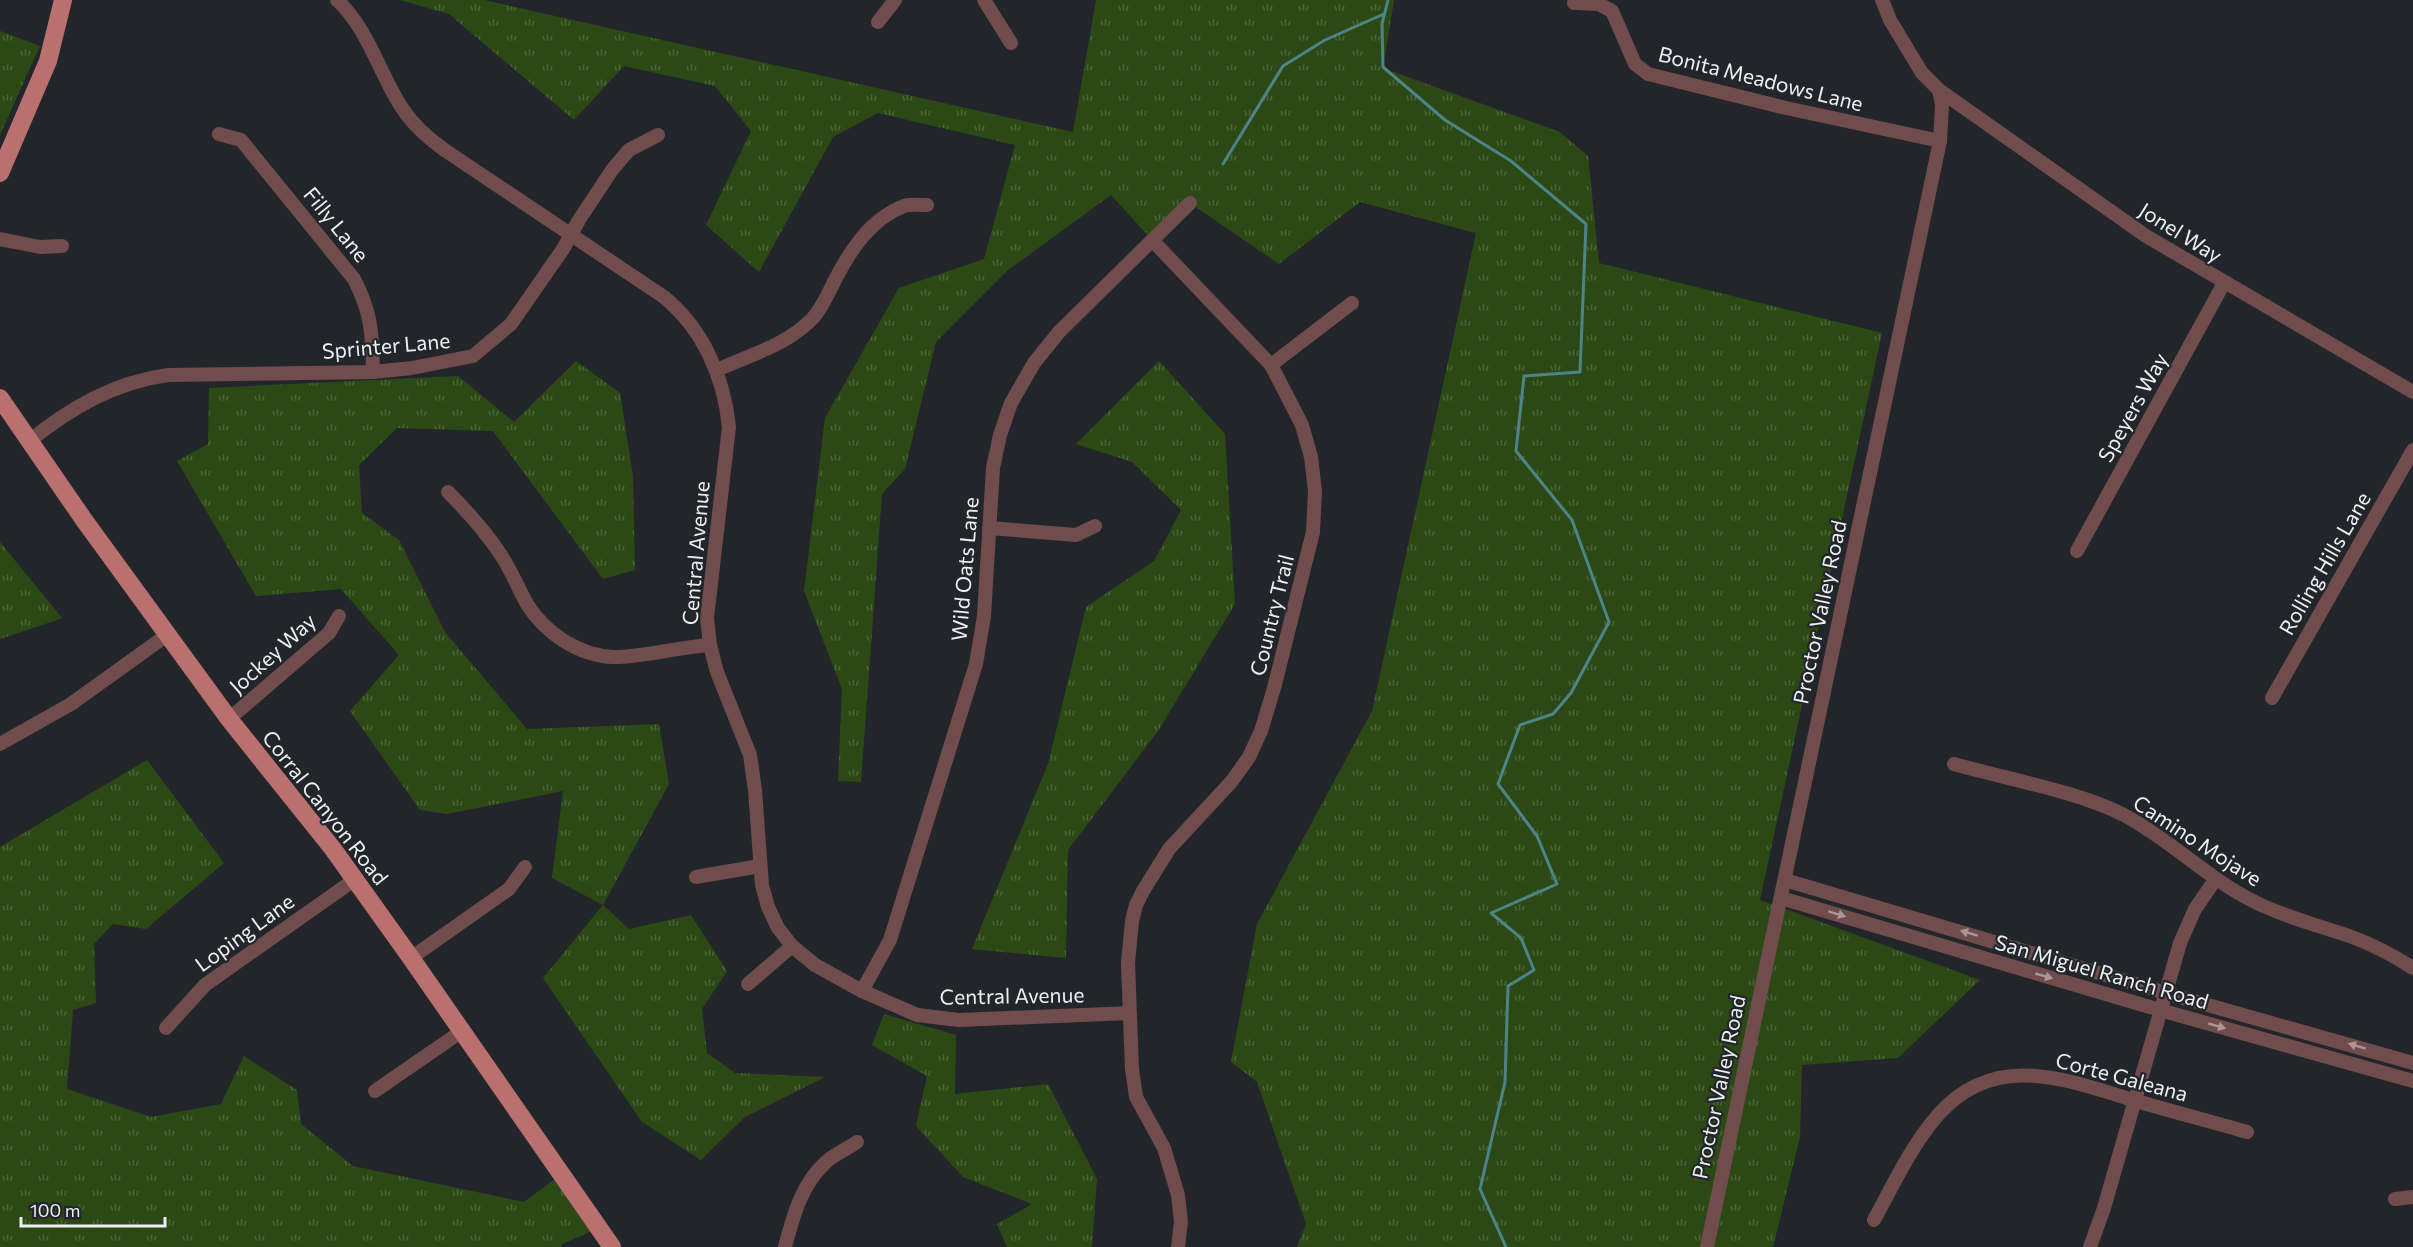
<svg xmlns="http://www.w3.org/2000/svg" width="2413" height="1247" viewBox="0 0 2413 1247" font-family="Commissioner,sans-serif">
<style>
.grass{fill:url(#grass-tufts)}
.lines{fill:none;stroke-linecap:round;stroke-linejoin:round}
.stream{stroke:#4c8488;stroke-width:3}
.minor{stroke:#714c4c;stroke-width:14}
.major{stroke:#bb7070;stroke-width:18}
.oneway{fill:#a99697}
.labels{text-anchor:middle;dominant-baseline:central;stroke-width:4.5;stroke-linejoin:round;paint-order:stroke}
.street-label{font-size:21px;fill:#edf0f2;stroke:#22262a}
</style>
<defs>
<pattern id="grass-tufts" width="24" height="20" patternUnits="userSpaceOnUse" patternTransform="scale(1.5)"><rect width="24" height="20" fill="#2c4915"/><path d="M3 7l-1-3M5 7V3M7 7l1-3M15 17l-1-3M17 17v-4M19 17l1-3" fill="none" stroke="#4b6438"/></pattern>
</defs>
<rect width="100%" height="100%" fill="#22262a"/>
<g class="grass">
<polygon points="400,0 484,0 1073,132 1096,0 1394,0 1383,68 1560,132 1588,156 1599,263 1882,333 1760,900 1980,980 1898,1058 1802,1065 1800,1137 1773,1247 1297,1247 1306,1224 1257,1082 1231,1062 1257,924 1372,711 1476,233 1360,202 1279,264 1190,203 1153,241 1111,195 1008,270 936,342 905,469 882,494 861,782 838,781 842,689 804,591 825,418 899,288 984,259 1015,145 878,113 833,137 759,272 706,225 751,131 715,86 624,66 574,120 449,14"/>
<polygon points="0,31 40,46 0,135"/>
<polygon points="576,361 620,393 633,476 635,570 603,579 493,431 397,428 359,465 362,513 399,540 445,632 527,729 659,724 669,784 603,905 629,929 691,915 727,971 702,1009 707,1053 735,1073 825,1077 745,1117 701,1160 642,1122 543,978 603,905 552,878 563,791 447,814 420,810 350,711 399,655 341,589 256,596 177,461 208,444 209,388 458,376 514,422"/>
<polygon points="1159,361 1225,434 1235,604 1158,731 1068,850 1066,958 972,949 1048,764 1086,607 1154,561 1181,510 1132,462 1076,444"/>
<polygon points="0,542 62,618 63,618 0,639"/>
<polygon points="147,760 224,863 146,929 113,924 94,944 96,1003 73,1010 67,1089 151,1117 221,1104 244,1056 297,1090 301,1124 353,1166 524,1202 562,1174 599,1228 562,1244 561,1247 0,1247 0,847"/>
<polygon points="884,1014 956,1035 955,1094 1048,1084 1097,1179 1092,1247 1007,1247 997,1224 1032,1204 963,1177 916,1126 927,1076 872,1045"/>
</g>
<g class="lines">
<g class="stream">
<polyline points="1388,0 1382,24 1383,67 1445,120 1511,161 1586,224 1580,372 1524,376 1516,451 1572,520 1609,622 1571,693 1553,714 1520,725 1498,784 1537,836 1557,884 1491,913 1521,938 1534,970 1508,986 1505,1082 1480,1189 1506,1247"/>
<polyline points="1223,164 1283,66 1325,40 1384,14"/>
</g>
<g class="minor">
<path d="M337,0C369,30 379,73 402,108C413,125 429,139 446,151L664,297C703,329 724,377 729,427L707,618L710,645L717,672L750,755L755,790L762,885L768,907L778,928L792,946L815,965L862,991L917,1015L959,1020L1130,1013"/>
<polyline points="984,0 1011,43"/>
<polyline points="1574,3 1599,4 1612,11 1635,64 1648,74 1786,108 1940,141"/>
<polyline points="878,22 895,0"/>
<polyline points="1939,90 2146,236 2413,392"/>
<path d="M219,134L241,140L354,279C372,314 372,333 373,372"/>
<polyline points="0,239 40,247 62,246"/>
<polyline points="1153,241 1271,365 1302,425 1311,457 1315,491 1313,532 1274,688 1261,731 1249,757 1232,781 1169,849 1143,891 1136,905 1132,921 1128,963 1132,1069 1136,1097 1164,1148 1178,1195 1181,1222 1178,1247"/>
<polyline points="1271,365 1352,303"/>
<path d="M717,370C751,354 786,346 813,318C822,308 828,294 834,282C849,252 870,219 904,206C911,204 920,205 927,205"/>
<path d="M28,442C70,408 115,382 168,375L373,372L412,368L473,356L511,324L563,249L579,220L612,170L629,150L658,135"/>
<path d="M448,492C468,512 486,532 501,555C511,570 518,588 527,604C545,633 579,656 614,657C642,657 680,647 710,645"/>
<polyline points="989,528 1076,535 1095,526"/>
<polyline points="2077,551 2224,283"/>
<polyline points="2272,698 2413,450"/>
<polyline points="229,719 329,633 339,616"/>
<polyline points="0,744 71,704 167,635"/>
<path d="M1954,764C2006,779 2077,791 2124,815C2171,840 2209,880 2257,903C2288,918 2320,926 2352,937C2374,945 2394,956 2413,968"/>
<polyline points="696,877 760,866"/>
<polyline points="1785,880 2183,998 2413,1063"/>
<polyline points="1781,898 2160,1010 2413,1081"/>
<polyline points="411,958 509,889 525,867"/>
<polyline points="748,984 792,946"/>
<polyline points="862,991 890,940 976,664 984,616 993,468 1000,435 1011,403 1034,363 1059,332 1190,203"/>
<polyline points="166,1028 205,985 354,880"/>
<polyline points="375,1091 462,1031"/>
<polyline points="2395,1199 2413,1197"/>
<path d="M1874,1220C1893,1185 1911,1146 1938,1115C1994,1051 2065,1079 2133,1100C2170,1111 2209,1121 2247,1132"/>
<path d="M785,1247C793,1217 801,1185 825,1163C833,1155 847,1149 857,1142"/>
<polyline points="1707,1247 1940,141 1942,105 1939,90 1922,73 1890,20 1882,0"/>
<polyline points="2090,1247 2104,1208 2180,943 2195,909 2215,880"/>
</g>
<g class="major">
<polyline points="0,173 48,61 63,0"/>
<polyline points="0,398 84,520 229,719 333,849 411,958 612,1247"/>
</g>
</g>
<defs><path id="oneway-solid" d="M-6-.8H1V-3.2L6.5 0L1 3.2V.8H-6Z" transform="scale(1.5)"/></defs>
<g class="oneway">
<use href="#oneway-solid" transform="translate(1837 914) rotate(17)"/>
<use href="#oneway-solid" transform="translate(1969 933) rotate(-163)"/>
<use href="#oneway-solid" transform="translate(2044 976) rotate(16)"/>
<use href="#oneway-solid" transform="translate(2217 1026) rotate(16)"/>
<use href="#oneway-solid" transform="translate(2357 1046) rotate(-163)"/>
</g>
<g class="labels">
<g class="street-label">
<text transform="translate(1761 78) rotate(14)">Bonita Meadows Lane</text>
<text transform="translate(337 224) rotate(51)">Filly Lane</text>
<text transform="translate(2181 232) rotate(32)">Jonel Way</text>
<text transform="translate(386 345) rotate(-5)">Sprinter Lane</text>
<text transform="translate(2132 407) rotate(-61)">Speyers Way</text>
<text transform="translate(695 553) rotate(-85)">Central Avenue</text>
<text transform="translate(2324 563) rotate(-60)">Rolling Hills Lane</text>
<text transform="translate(964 569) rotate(-85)">Wild Oats Lane</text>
<text transform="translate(1819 612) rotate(-78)">Proctor Valley Road</text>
<text transform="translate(1271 615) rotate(-76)">Country Trail</text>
<text transform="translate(272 653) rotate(-42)">Jockey Way</text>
<text transform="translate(326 807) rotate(52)">Corral Canyon Road</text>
<text transform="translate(2198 840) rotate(33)">Camino Mojave</text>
<text transform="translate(244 932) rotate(-36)">Loping Lane</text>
<text transform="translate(2102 971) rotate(16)">San Miguel Ranch Road</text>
<text transform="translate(1012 995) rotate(-1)">Central Avenue</text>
<text transform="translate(2122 1076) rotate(15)">Corte Galeana</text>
<text transform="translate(1718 1087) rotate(-78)">Proctor Valley Road</text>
</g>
</g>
<path d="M21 1217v9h144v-9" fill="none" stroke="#edf0f2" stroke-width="3"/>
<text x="30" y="1217" font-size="18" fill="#edf0f2" stroke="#22262a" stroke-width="4.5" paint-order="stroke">100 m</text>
</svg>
